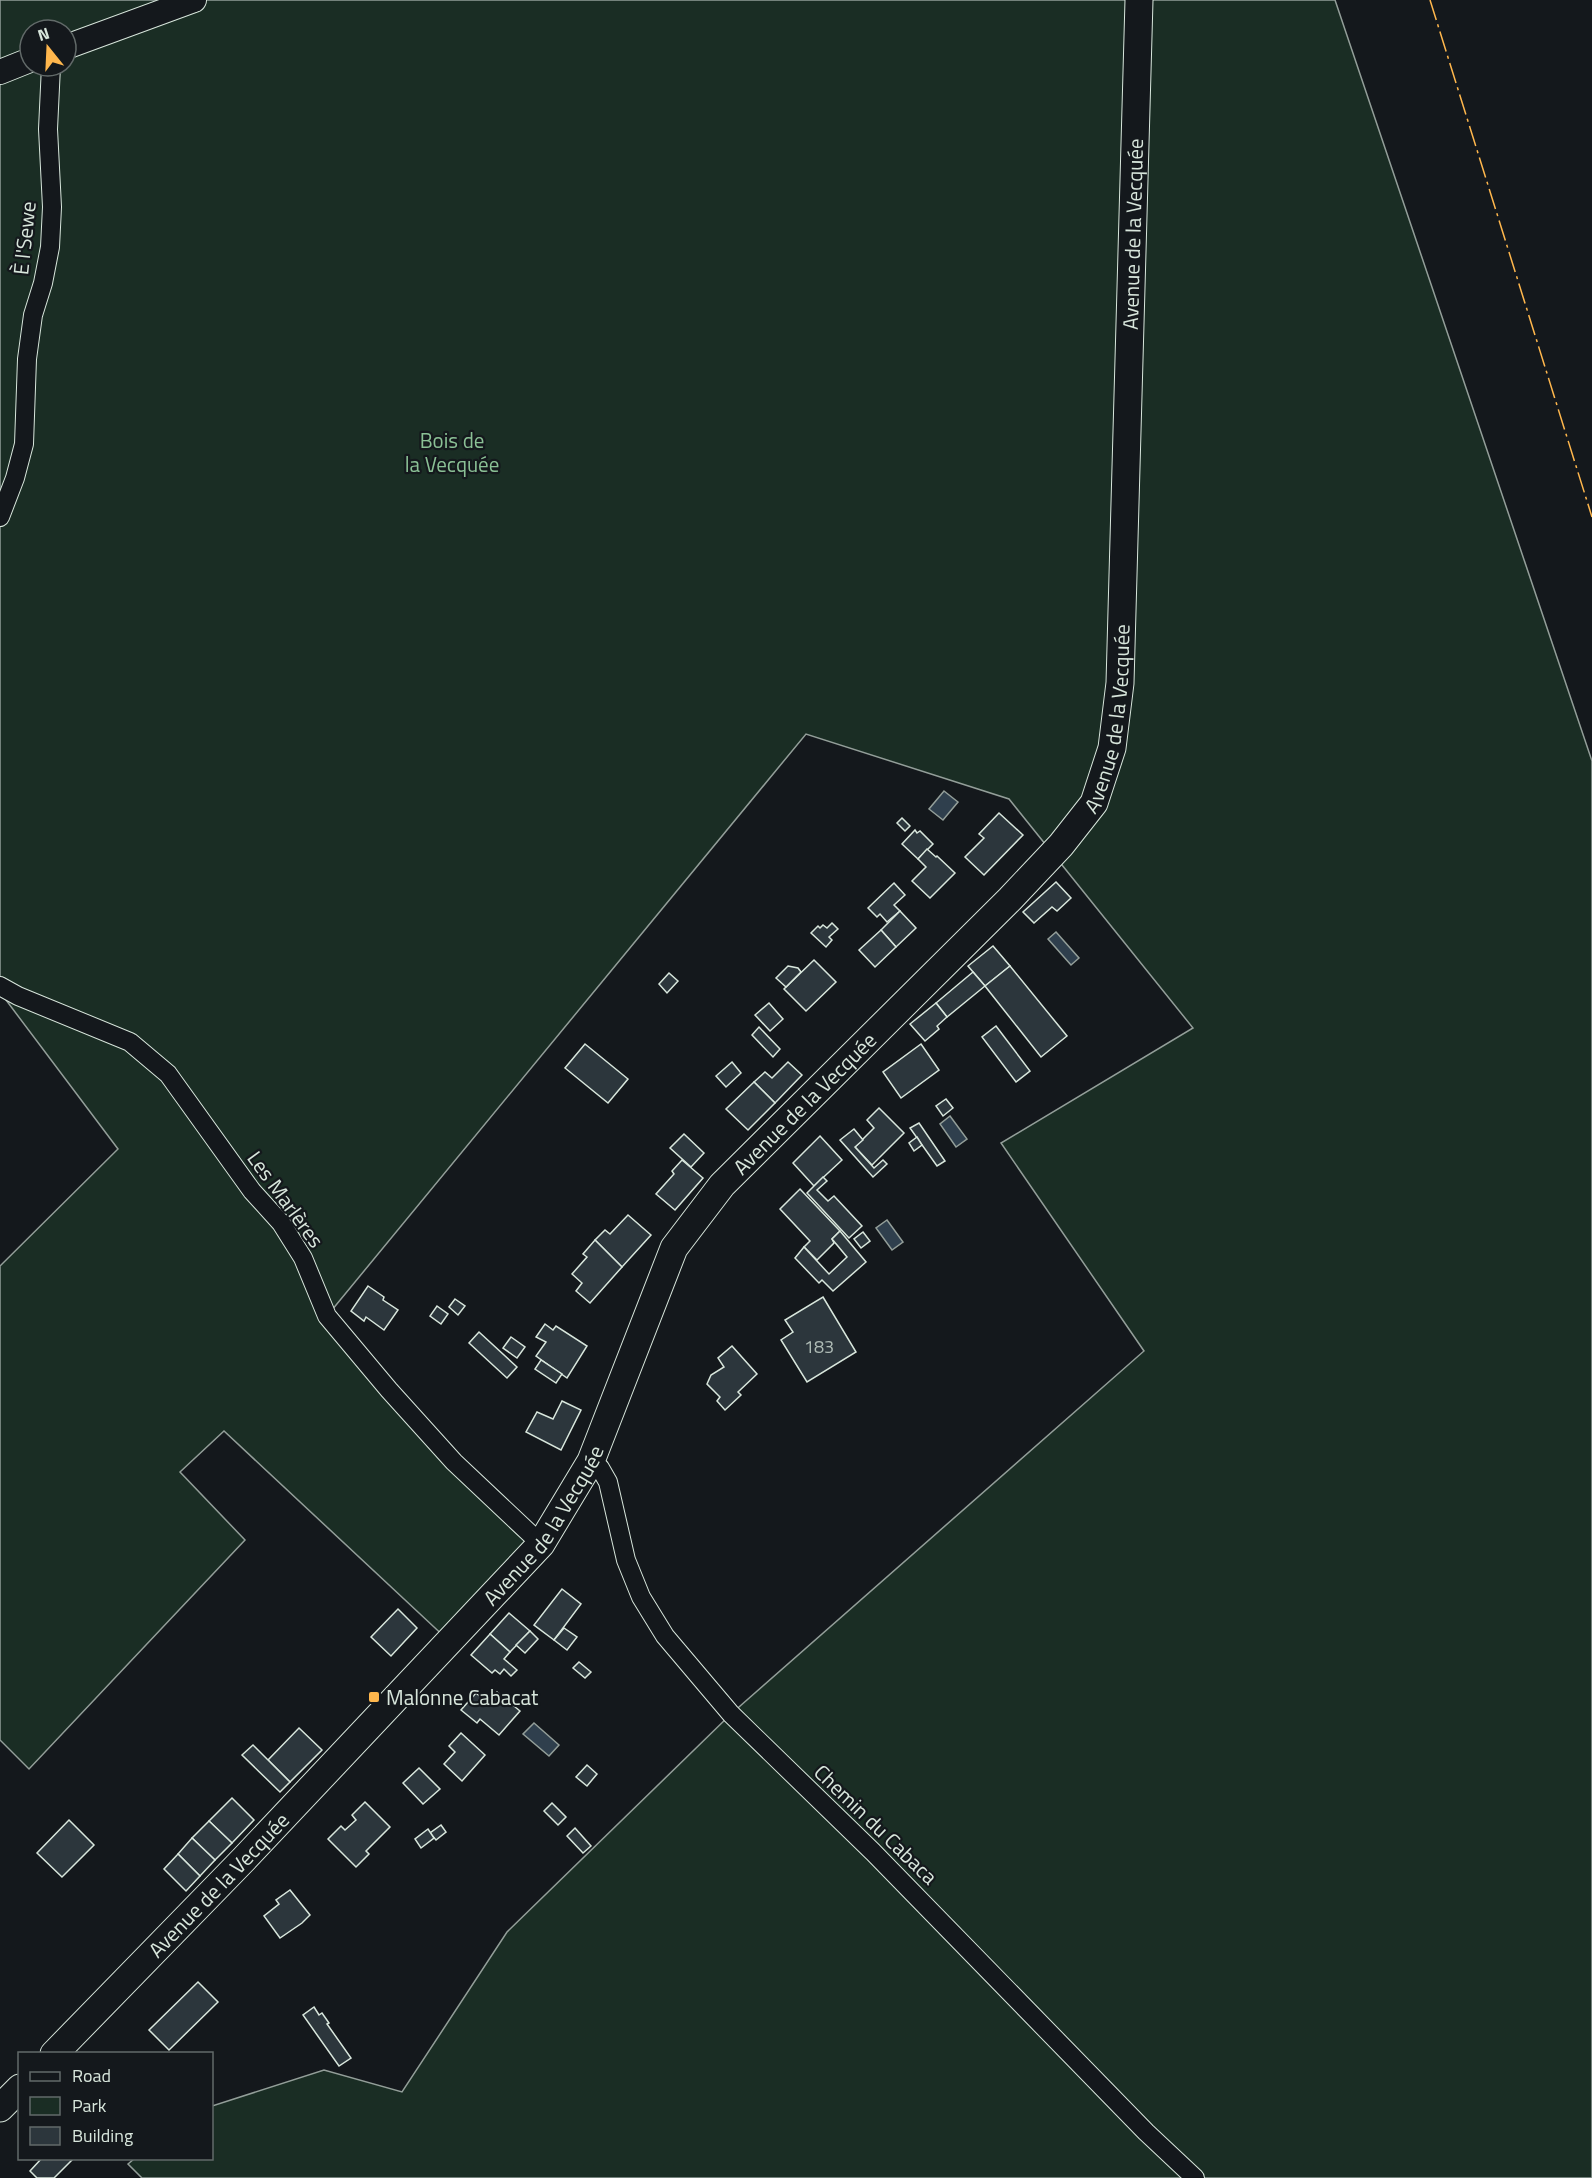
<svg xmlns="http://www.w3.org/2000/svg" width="1592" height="2178" viewBox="0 0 1592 2178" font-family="'Titillium Web',sans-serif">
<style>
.green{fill:#1a2d24;stroke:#939e99;stroke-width:1.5;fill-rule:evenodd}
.water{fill:#2f3f4d;stroke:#939e99;stroke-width:1.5}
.building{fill:#2c363c;stroke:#d8e6dc;stroke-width:1.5}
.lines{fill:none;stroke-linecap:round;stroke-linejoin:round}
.minor-casing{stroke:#d8e6dc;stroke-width:20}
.tertiary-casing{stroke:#d8e6dc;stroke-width:26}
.secondary-casing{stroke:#d8e6dc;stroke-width:29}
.minor{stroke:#14181c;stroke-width:18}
.tertiary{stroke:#14181c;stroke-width:24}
.secondary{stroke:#14181c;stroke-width:27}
.power{stroke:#ffb74d;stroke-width:1.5;stroke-dasharray:21 4.5 3 4.5;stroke-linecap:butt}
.poi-dot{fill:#ffb74d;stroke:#14181c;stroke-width:2}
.labels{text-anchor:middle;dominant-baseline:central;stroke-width:4.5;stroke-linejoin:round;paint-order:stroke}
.number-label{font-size:18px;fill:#adbab4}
.street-label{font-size:21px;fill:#d8e6dc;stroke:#14181c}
.park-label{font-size:21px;fill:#8ac095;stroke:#14181c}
.poi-label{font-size:21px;fill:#d8e6dc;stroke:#14181c;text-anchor:start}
</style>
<rect width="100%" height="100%" fill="#14181c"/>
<path class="green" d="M0,0H1335L1592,761V2178H142L128,2164L134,2159L212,2158V2106L324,2070L402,2092L507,1932L731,1714L1144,1351L1001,1143L1193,1028L1009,799L806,734L327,1316L541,1544L449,1641L224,1431L180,1472L245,1540L29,1769L0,1740V1266L118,1149L0,992ZM30,30H66V66H30Z"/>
<g class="water">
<polygon points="944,791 958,802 943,820 929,809"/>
<polygon points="1056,932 1079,958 1071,965 1048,939"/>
<polygon points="950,1116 967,1139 956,1147 940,1124"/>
<polygon points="887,1220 903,1242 892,1250 876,1228"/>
<polygon points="534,1723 559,1745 549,1756 523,1734"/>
</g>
<g class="building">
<polygon points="999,813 1023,835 984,875 965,857 984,838 979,834"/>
<polygon points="902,818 910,826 905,831 897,823"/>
<polygon points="915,830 917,833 920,831 933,844 918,859 902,844"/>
<polygon points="927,849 936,857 937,856 955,873 930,898 912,881 926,867 918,859"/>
<polygon points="1056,882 1071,898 1057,911 1052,907 1034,923 1023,912"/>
<polygon points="894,883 905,895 894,905 900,911 887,922 880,914 877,917 868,908"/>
<polygon points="900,911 916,928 896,947 881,930"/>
<polygon points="832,923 838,929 829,937 832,940 826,947 811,933 818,926 820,928 823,925 827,928"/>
<polygon points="881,930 896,947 875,967 859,950"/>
<polygon points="993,946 1010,966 985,986 968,966"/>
<polygon points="814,960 836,982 806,1011 784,989"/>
<polygon points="788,966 798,968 801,972 786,987 776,978"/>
<polygon points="1010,966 1067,1036 1041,1057 985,986"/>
<polygon points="973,972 985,986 947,1017 936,1003"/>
<polygon points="669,973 678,981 667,993 659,984"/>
<polygon points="769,1003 783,1019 770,1031 755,1015"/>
<polygon points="936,1003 947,1017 937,1026 939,1029 925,1041 910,1024"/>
<polygon points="996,1026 1030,1071 1016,1082 982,1037"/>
<polygon points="759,1027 780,1049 773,1057 752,1035"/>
<polygon points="585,1044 628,1079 608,1103 565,1068"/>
<polygon points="921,1044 939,1070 901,1098 883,1072"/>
<polygon points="732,1062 741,1073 726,1087 716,1076"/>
<polygon points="788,1062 802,1075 775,1103 754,1082 765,1072 772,1078"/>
<polygon points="754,1082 775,1103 748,1130 726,1109"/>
<polygon points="946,1099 953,1108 943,1116 936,1106"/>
<polygon points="879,1108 904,1133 872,1165 855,1147 874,1128 867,1120"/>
<polygon points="919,1123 945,1161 937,1166 910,1128"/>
<polygon points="854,1129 863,1140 855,1147 874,1168 883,1160 887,1164 873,1177 840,1140"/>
<polygon points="684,1134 704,1153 691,1167 670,1148"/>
<polygon points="820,1136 842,1160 814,1186 793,1163"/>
<polygon points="917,1137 922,1145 914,1151 909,1143"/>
<polygon points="682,1160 703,1178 675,1210 656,1194 674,1174 672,1171"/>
<polygon points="823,1177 827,1181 817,1190 828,1201 834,1196 862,1226 849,1238 807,1193"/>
<polygon points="800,1189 840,1231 832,1239 834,1243 817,1260 804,1247 810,1241 780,1209"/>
<polygon points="628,1215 651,1235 622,1267 595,1240 605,1230 610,1234"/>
<polygon points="840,1231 866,1262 833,1291 822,1280 819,1283 795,1258 804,1247 829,1274 847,1257 832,1239"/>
<polygon points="863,1232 870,1241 861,1248 854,1239"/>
<polygon points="595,1240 622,1267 590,1303 576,1291 582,1283 572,1274 587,1257 583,1254"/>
<polygon points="368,1286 384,1297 383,1300 398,1310 384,1330 366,1317 364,1321 351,1311"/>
<polygon points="823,1297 856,1352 807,1382 781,1340 793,1332 785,1320"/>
<polygon points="455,1299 465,1306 458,1315 449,1307"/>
<polygon points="437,1306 448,1314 441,1324 430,1316"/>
<polygon points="545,1324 553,1330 556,1326 587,1346 567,1378 536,1356 546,1342 536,1337"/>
<polygon points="479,1332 517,1367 507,1378 469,1343"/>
<polygon points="511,1337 525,1347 517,1358 503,1348"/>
<polygon points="732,1346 757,1374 738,1392 741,1395 725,1410 717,1401 720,1397 707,1384 711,1375 724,1367 718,1358"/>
<polygon points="541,1360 562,1374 556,1383 535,1369"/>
<polygon points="562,1401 581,1410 561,1450 526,1432 537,1412 553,1419"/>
<polygon points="562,1589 581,1604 554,1640 534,1625"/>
<polygon points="398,1609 417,1628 391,1656 371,1637"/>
<polygon points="509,1613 530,1631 510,1652 490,1634"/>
<polygon points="564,1628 577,1637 567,1650 554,1640"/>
<polygon points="530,1631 538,1639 525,1653 516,1645"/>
<polygon points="490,1634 510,1652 504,1659 517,1670 511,1676 504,1669 500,1674 495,1670 492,1673 471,1655"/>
<polygon points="579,1662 591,1672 585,1678 573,1668"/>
<polygon points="497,1692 520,1711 499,1735 480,1719 477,1723 461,1710 476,1693 484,1700 488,1695 492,1698"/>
<polygon points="299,1728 322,1750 290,1782 268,1760"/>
<polygon points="461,1733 485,1755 462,1781 444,1764 455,1752 449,1746"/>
<polygon points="253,1745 290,1782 280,1792 242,1755"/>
<polygon points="587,1765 597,1774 587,1786 576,1777"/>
<polygon points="419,1768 440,1789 423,1804 403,1783"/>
<polygon points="232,1798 254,1820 232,1843 209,1821"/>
<polygon points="365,1802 390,1827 366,1851 369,1854 356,1867 328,1839 341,1826 345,1830 356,1820 352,1815"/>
<polygon points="552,1803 566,1817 558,1825 544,1811"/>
<polygon points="69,1820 94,1845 62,1877 37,1853"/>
<polygon points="209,1821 232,1843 215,1860 192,1838"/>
<polygon points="441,1825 446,1832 436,1840 430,1833"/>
<polygon points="575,1828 591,1846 583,1853 567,1836"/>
<polygon points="428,1829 434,1838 421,1848 415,1839"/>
<polygon points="192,1838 215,1860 200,1876 178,1854"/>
<polygon points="178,1854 200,1876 186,1891 164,1869"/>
<polygon points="290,1890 310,1915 302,1923 280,1938 264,1916 279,1904 276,1900"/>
<polygon points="198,1982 218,2002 169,2050 149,2030"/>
<polygon points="314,2007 319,2015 322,2013 329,2023 327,2024 351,2058 339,2066 303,2015"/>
<polygon points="42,2158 74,2158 54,2178 37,2178 30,2171"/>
</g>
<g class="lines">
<g class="minor-casing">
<g id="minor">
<polyline points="0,517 15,478 24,444 27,359 33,315 43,283 50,247 52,207 48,129 51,66"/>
<polyline points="0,986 18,996 130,1042 168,1074 252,1191 281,1223 303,1258 327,1316 389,1390 454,1462 541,1544"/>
<polyline points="591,1461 600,1468 608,1482 626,1560 641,1597 665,1636 731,1714 873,1852 1146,2132 1195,2178"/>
</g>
</g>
<g class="tertiary-casing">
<g id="tertiary">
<polyline points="66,47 194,0"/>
<polyline points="0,72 30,60"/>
</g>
</g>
<g class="secondary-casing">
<g id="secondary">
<path id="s1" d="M54,2054L244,1859L541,1544L591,1461L674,1248L722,1185L1010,899L1061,845L1094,803L1112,748L1120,683L1139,0"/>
<polyline points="0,2108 20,2088"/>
</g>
</g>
<use href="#minor" class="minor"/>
<use href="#tertiary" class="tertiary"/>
<use href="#secondary" class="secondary"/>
<polyline class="power" points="1430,0 1592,517"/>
</g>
<rect class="poi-dot" x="368" y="1691" width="12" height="12" rx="3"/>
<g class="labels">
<g class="number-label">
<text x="819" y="1346">183</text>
</g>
<g class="street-label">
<text stroke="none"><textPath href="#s1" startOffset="2216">Avenue de la Vecquée</textPath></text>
<text transform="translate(24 238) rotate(-84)">È l'Sewe</text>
<text stroke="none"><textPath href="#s1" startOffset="1730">Avenue de la Vecquée</textPath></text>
<text stroke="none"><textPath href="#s1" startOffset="1226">Avenue de la Vecquée</textPath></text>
<text transform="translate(286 1199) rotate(54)">Les Marlères</text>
<text stroke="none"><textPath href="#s1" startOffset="722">Avenue de la Vecquée</textPath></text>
<text transform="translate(876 1824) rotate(44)">Chemin du Cabaca</text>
<text stroke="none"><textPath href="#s1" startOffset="236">Avenue de la Vecquée</textPath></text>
</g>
<g class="park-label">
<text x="452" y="440">Bois de<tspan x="452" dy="24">la Vecquée</tspan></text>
</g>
<g class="poi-label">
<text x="386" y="1697">Malonne Cabacat</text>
</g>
</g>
<rect x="18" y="2052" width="195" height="108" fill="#14181c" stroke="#626a69" stroke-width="1.5"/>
<rect x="30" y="2072" width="30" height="9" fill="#14181c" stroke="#626a69" stroke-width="1.5"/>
<text x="72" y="2082" font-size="18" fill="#d8e6dc">Road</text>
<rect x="30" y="2097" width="30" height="18" fill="#1a2d24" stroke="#626a69" stroke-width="1.5"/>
<text x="72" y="2112" font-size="18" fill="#d8e6dc">Park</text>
<rect x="30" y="2127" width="30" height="18" fill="#2c363c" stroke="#626a69" stroke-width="1.5"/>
<text x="72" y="2142" font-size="18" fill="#d8e6dc">Building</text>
<g transform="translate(48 48) rotate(342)"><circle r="28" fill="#14181c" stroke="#626a69" stroke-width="1.5"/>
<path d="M0-4.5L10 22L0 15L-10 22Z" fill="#ffb74d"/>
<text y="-9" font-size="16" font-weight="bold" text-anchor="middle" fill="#d8e6dc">N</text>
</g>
</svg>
